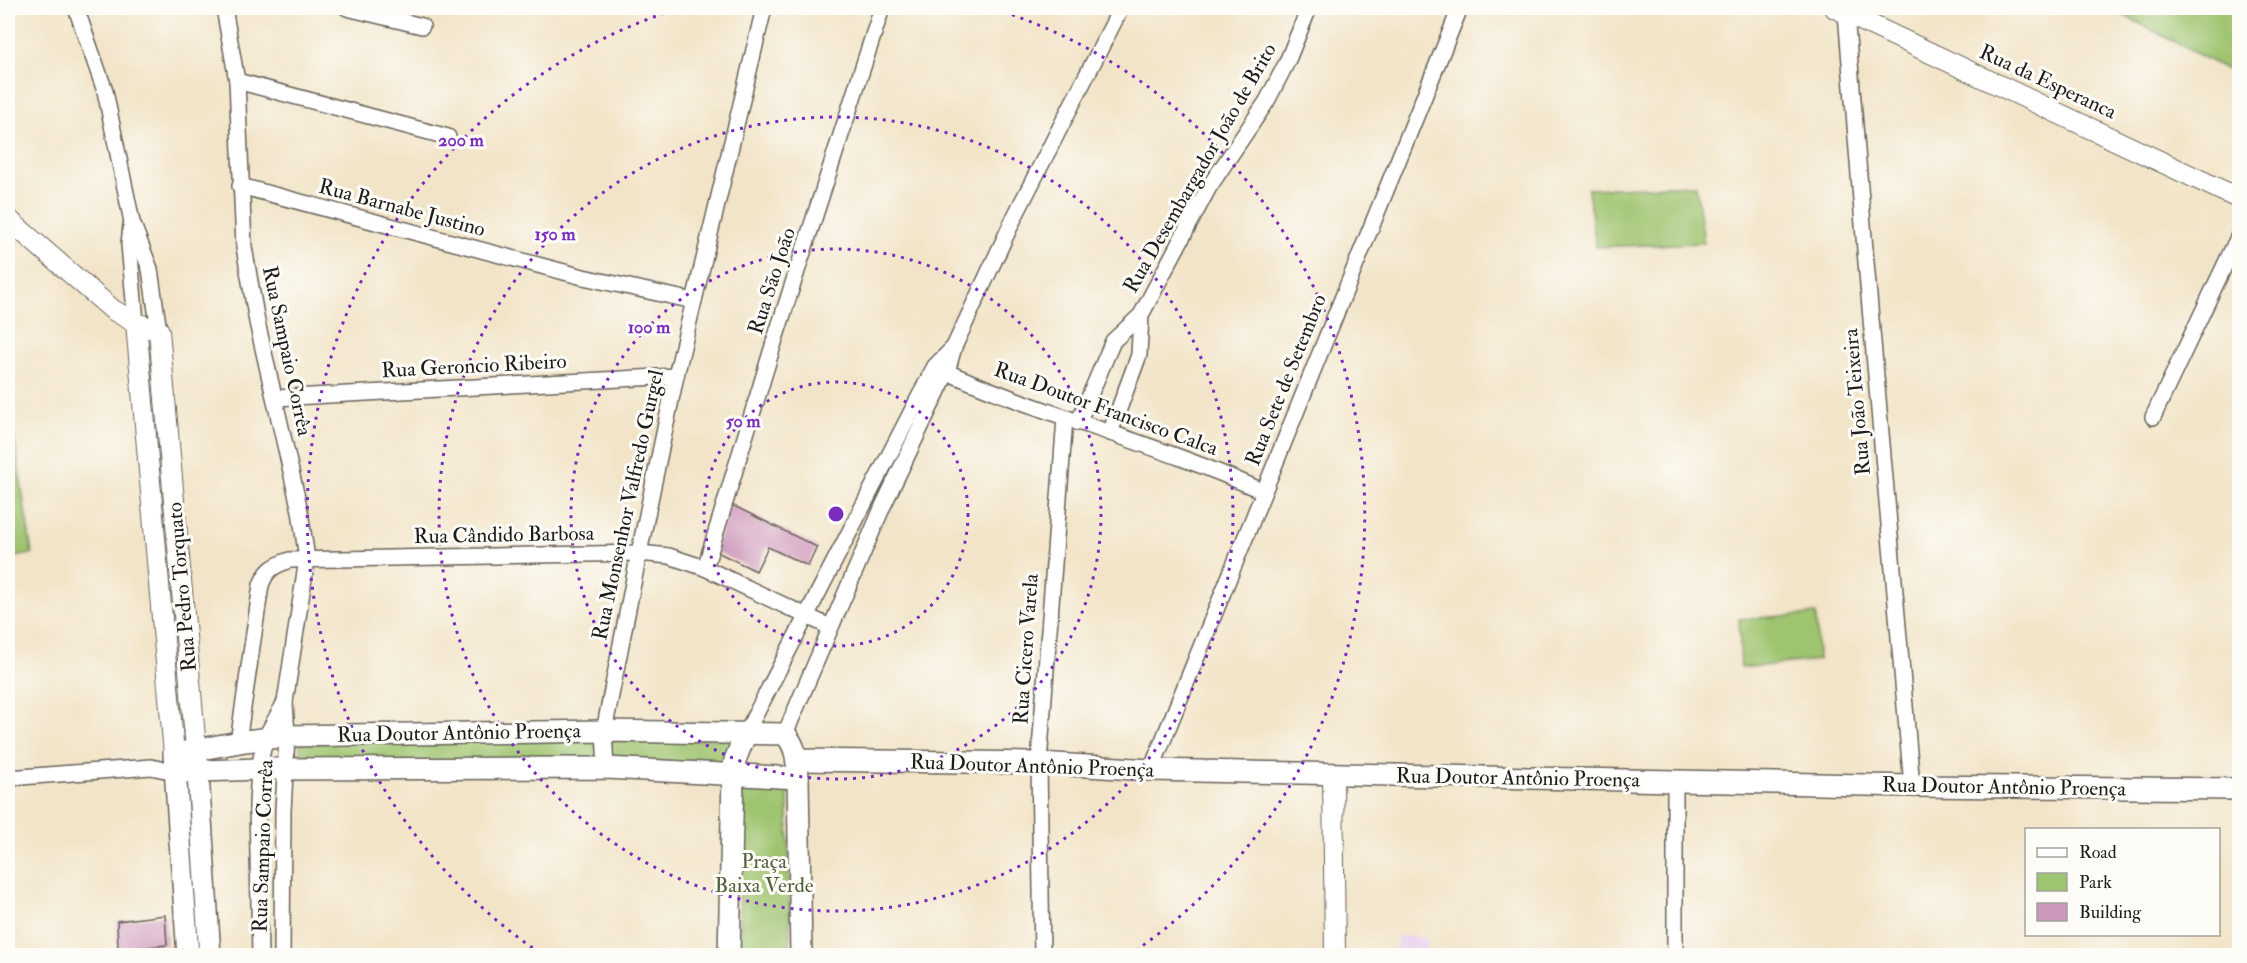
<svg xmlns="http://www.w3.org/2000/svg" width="2247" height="963" viewBox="0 0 2247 963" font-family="'IM FELL Double Pica',serif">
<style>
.built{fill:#e7d2ef}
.green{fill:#9fc46f;stroke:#5e7046;stroke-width:1.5}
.building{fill:#cd96bb}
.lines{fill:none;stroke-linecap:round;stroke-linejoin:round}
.minor-casing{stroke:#676258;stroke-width:18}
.tertiary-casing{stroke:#676258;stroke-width:22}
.secondary-casing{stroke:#676258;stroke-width:24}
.minor{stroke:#fff;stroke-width:15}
.tertiary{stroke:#fff;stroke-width:20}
.secondary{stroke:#fff;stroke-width:21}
.ring{fill:none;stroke:#7b2cbf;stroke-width:3;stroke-dasharray:3 6}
.labels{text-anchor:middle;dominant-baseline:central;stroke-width:6;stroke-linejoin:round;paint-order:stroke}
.street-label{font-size:21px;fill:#1c1c1c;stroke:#fdfcf7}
.park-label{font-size:21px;fill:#505f3d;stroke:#fdfcf7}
.centre{fill:#7b2cbf;stroke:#fdfcf7;stroke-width:3}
.ring-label{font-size:18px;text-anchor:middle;font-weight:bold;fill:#7b2cbf;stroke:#fdfcf7;stroke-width:6;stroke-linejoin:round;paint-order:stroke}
</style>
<rect width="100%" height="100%" fill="#fdfcf7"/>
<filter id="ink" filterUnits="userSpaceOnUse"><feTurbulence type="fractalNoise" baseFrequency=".0167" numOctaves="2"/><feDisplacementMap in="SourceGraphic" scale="12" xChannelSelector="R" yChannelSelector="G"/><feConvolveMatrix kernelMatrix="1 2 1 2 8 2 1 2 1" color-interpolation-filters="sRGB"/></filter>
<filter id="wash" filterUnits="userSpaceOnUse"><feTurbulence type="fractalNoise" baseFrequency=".008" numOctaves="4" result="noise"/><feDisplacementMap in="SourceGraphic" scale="24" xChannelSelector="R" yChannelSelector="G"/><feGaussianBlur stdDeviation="1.35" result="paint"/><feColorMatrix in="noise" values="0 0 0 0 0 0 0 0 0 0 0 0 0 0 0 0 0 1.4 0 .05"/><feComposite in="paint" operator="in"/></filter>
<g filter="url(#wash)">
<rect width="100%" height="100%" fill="#f2e4c8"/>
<polygon class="built" points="1397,936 1427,938 1426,955 1396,955"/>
<g class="green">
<polygon points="2110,8 2239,8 2239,76"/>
<polygon points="1696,185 1704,243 1596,247 1588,189"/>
<polygon points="13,432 32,554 8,558 8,433"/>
<polygon points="1816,614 1818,660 1741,668 1739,619"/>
<polygon points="734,739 726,763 303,764 299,743"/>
<polygon points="739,789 788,791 790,955 740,955"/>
</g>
<g id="blocks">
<g class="building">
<polygon points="730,504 817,547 808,566 768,547 756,571 715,551"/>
<polygon points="165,915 167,945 118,950 117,921"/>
</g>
</g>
</g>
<g filter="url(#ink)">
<use href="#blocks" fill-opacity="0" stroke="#676258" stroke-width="1.5"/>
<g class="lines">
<g class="minor-casing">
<g id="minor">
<polyline points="76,8 105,91 132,222 150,269 159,331"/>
<polyline points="224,8 237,81 244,247 257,322 300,511 307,559 285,702 287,736 283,811 282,956"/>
<polyline points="347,8 422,26"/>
<polyline points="1846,13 1866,262 1912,786"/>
<polyline points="237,81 448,137"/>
<polyline points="240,186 583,277 694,301"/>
<polyline points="131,225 129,244 136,323"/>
<path d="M938,368C1044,416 1157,443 1262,491"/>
<polyline points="275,398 676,376"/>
<polyline points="2153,417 2240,233"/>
<polyline points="1078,423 1113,341 1141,315 1209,187 1267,101 1287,62 1309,8"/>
<polyline points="1110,433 1139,355 1141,315"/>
<polyline points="705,568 776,336 882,8"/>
<polyline points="746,733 935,366 953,348"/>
<polyline points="785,734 883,506 947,372 954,347 1015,216 1121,8"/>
<path d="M238,742L261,585C267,569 274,566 289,560L639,553L669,556L705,568L830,627"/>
<polyline points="606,768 604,731 639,553 676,376 764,8"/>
<polyline points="1151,770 1460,8"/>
<polyline points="8,778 151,767 175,772"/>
<polyline points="260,956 257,804 259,769 265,738 285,702"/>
<polyline points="1042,956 1039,763 1065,418"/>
<polyline points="1675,956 1675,781"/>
</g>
</g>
<g class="tertiary-casing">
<g id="tertiary">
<polyline points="1835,8 2240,199"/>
<polyline points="8,219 113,310 136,323 159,331 196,749"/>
<polyline points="136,323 174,754"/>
<polyline points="1333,774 1335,956"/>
</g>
</g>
<g class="secondary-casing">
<g id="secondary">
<polyline points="197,759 210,956"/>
<polyline points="797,760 1039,763 1151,770 1912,786 2240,789"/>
<polyline points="175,772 259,769 606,768 798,778"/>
<path d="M188,956L174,754L245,741L287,736L604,731L785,734C797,747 797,761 798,778L801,956"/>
<polyline points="729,956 733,774 735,760 746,733"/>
</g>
</g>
<use href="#minor" class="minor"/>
<use href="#tertiary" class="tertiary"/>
<use href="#secondary" class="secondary"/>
</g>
</g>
<g class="ring">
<circle cx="836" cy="514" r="132"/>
<circle cx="836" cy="514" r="265"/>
<circle cx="836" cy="514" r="397"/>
<path d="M540 953A530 530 0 0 1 677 9M995 9A530 530 0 0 1 1132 953"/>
</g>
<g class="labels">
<g class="street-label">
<text transform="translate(2048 82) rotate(25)">Rua da Esperanca</text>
<text transform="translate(1200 168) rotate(-60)">Rua Desembargador João de Brito</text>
<text transform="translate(402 208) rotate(15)">Rua Barnabe Justino</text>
<text transform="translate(772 281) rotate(-72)">Rua São João</text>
<text transform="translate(287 351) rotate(78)">Rua Sampaio Corrêa</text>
<text transform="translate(474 366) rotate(-3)">Rua Geroncio Ribeiro</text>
<text transform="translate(1286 380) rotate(-68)">Rua Sete de Setembro</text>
<text transform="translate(1857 402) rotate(-95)">Rua João Teixeira</text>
<text transform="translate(1106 409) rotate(20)">Rua Doutor Francisco Calca</text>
<text transform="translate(628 505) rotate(-78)">Rua Monsenhor Valfredo Gurgel</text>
<text transform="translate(504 535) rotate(-1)">Rua Cândido Barbosa</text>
<text transform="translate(182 587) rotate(-95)">Rua Pedro Torquato</text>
<text transform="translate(1026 649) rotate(-86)">Rua Cicero Varela</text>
<text transform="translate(459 733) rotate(-1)">Rua Doutor Antônio Proença</text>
<text transform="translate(1032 766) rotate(2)">Rua Doutor Antônio Proença</text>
<text transform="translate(1518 778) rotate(1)">Rua Doutor Antônio Proença</text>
<text transform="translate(2004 787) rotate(1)">Rua Doutor Antônio Proença</text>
<text transform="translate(263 846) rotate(-88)">Rua Sampaio Corrêa</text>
</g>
<g class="park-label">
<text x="764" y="861">Praça<tspan x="764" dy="24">Baixa Verde</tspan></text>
</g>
</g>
<circle cx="836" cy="514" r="9" class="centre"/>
<g class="ring-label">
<text x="461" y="146">200 m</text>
<text x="555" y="240">150 m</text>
<text x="649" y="333">100 m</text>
<text x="743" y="427">50 m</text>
</g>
<rect width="2247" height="963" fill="none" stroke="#fdfcf7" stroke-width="30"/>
<rect x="2025" y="828" width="195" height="108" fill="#fdfcf7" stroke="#a3a29f" stroke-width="1.5"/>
<rect x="2037" y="848" width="30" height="9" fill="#ffffff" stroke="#a3a29f" stroke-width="1.5"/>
<text x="2079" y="858" font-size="18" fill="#1c1c1c">Road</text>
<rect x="2037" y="873" width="30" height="18" fill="#9fc46f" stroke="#a3a29f" stroke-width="1.5"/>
<text x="2079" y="888" font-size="18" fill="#1c1c1c">Park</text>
<rect x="2037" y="903" width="30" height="18" fill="#cd96bb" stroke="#a3a29f" stroke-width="1.5"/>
<text x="2079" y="918" font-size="18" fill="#1c1c1c">Building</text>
</svg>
